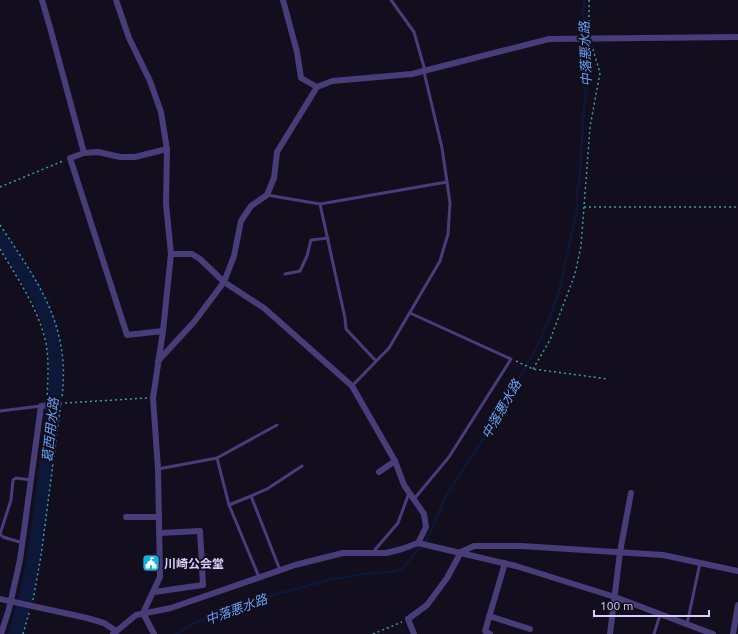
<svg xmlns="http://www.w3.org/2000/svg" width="738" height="634" viewBox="0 0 738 634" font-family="Ubuntu,'Noto Sans JP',sans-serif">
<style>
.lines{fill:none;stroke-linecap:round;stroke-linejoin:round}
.stream{stroke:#0d1738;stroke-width:2.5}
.river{stroke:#0d1738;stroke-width:14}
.building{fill:#271c3d;stroke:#423067}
.path{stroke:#389ea6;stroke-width:1.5;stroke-dasharray:2 3;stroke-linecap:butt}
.lane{stroke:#473d79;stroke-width:3}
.street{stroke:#473d79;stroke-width:6}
.labels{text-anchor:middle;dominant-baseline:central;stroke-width:4;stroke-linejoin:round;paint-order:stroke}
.poi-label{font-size:12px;font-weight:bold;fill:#dacffb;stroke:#130e1e;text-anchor:start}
.water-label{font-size:13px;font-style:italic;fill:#679ff1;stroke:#130e1e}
</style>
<rect width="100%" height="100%" fill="#130e1e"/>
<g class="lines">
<polyline class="stream" points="176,634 195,623 215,614 277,594 333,579 371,573 391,572 402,569 428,538 446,496 477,448 496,420 536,348 549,320 559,291 577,211 577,188 579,188 584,108 588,72 586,45 583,32 584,0"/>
<path class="river" d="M0,237C18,265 41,293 50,326C62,370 53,414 47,458C40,518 34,577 15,634"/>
</g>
<rect class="building" x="146" y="556" width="9" height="14"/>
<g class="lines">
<g class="path">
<polyline points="589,32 589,0"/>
<polyline points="0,187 63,161"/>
<polyline points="584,207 738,207"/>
<path d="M0,225C29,269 59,308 63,362C64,374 63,386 62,399"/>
<path d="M0,249C18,279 38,308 46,343C49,361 48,379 47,398"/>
<polyline points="516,361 533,369 608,379"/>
<polyline points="533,369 550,340 575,274 581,246 590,127 600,73 592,46"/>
<polyline points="65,403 147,398"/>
<polyline points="33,600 41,556 60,410"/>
<polyline points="23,634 29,613"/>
<polyline points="373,634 402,622"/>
</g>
<g class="lane">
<polyline points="267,195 320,204"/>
<polyline points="285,274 300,271 307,256 311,240 328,238"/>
<polyline points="410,313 511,359 449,457 414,499"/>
<polyline points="376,361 346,329 345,318 320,204 447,182"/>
<polyline points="352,386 389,348 440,261 448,234 450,203 442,148 425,76 424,67 414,32 391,0"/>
<polyline points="0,411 41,406"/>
<polyline points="217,458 277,425"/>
<polyline points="158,469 217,458 229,505"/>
<polyline points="251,496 267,489 302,466"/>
<polyline points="23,543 3,537 0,534 11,500 13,480 16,478 31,480"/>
<polyline points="373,552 398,523 409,493"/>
<polyline points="259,577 229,505 251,496 280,570"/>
<polyline points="687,624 700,563"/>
<polyline points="654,634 660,615"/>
</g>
<g class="street">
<polyline points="42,0 51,31 84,153 70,158 127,335 163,331"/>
<polyline points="116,0 129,38 150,81 161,112 167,149 166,204 171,254 163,331 153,398 158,469 160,577 143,613"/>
<polyline points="283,0 297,52 301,78 317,87"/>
<polyline points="84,153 98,152 120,157 135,157 167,149"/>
<polyline points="158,361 194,322 224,282 200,259 192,254 171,254"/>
<polyline points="379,472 395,461"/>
<polyline points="126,517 159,517"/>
<polyline points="418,543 426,527 424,514 404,485 395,461 352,386 264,308 224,282 234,256 241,221 251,206 267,195 274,178 277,152 317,87 332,81 412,74 549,39 738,37"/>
<polyline points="154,592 203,585 200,531 159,533"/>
<polyline points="0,599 87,618 104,623 116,631"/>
<polyline points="143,613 154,634"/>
<polyline points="489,616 530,629"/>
<polyline points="1,634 9,609 20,560 41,406 59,404"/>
<polyline points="113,634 136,615 171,608 295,565 343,553 386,553 402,549 418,543 516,566 615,597 713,634"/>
<polyline points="414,634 408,619 427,605 447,578 461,552 474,546 521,546 663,555 738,571"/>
<polyline points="490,634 485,631 505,563"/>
<polyline points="610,634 620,552 631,493"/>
<polyline points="733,634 738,605"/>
</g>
</g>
<defs>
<g id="civic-square" transform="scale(0.9)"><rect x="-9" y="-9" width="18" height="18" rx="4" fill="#15b2e1" stroke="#130e1e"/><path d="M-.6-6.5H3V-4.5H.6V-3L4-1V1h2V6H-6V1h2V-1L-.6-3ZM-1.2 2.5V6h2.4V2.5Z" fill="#fff"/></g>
</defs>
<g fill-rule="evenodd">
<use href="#civic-square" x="151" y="563"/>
</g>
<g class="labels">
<g class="poi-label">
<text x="164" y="563">川崎公会堂</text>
</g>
<g class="water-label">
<text transform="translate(585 54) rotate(-92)">中落悪水路</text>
<text transform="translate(501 409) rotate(-60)">中落悪水路</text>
<text transform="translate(50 430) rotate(-84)">葛西用水路</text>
<text transform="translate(236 609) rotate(-20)">中落悪水路</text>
</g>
</g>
<path d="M594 610v6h115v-6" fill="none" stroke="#dacffb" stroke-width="2"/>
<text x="600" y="610" font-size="12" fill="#dacffb" stroke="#130e1e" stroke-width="3" paint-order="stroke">100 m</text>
</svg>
